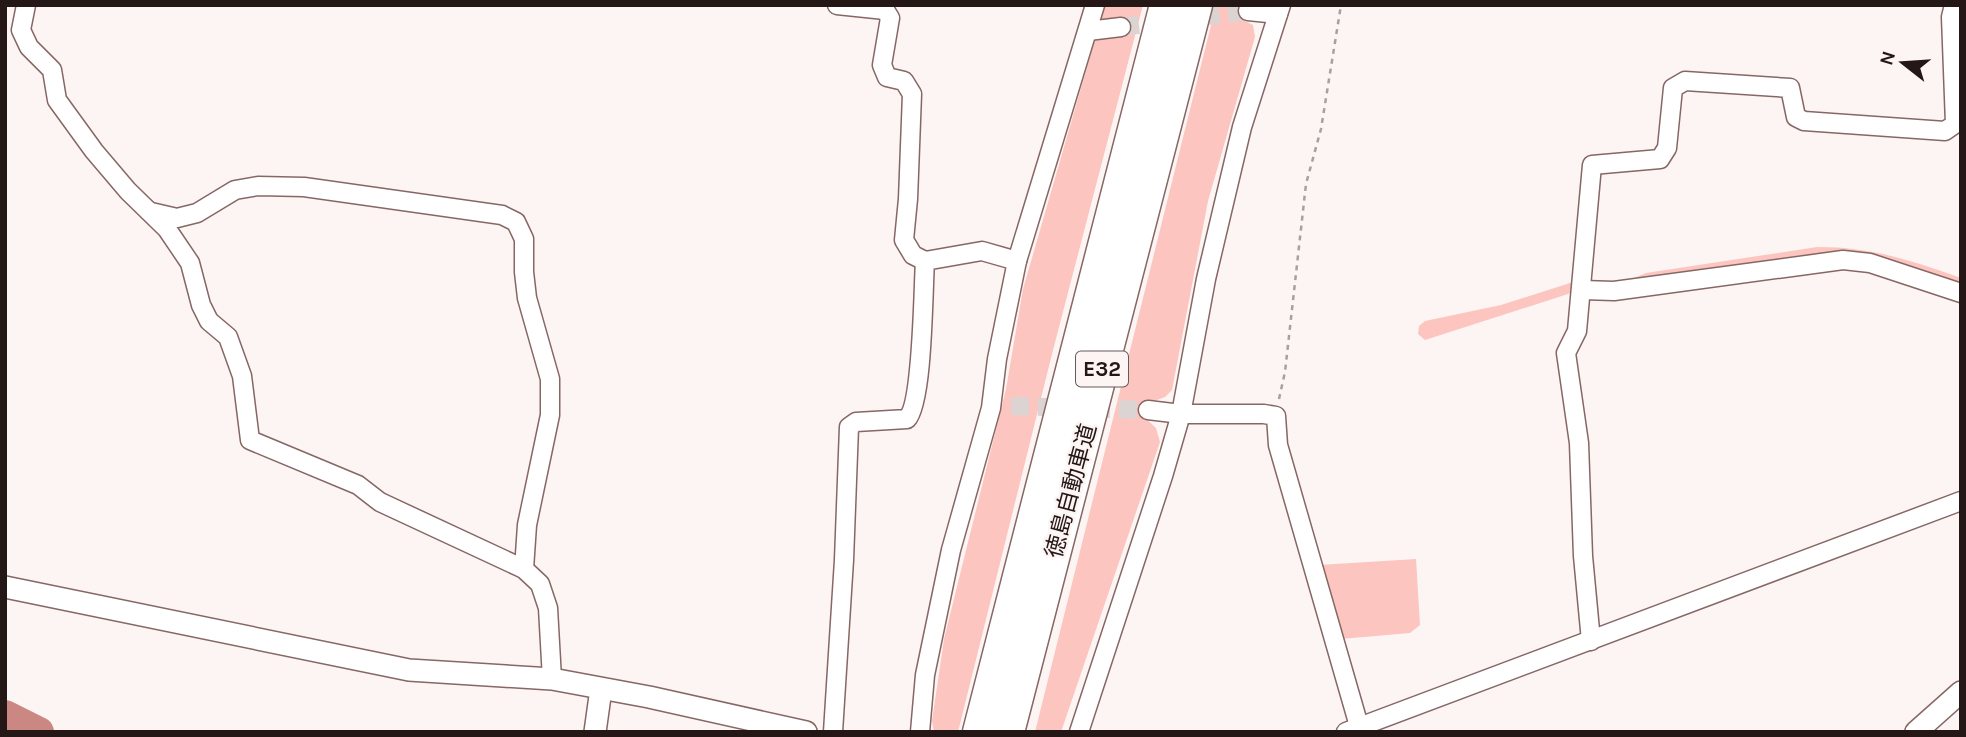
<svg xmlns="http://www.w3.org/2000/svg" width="1966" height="737" viewBox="0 0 1966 737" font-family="Karla,'Noto Sans JP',sans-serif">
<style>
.green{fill:#fdc5bf}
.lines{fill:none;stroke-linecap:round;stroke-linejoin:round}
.river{stroke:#cb8882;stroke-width:30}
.minor-tunnel{stroke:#dcd4d3;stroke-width:18;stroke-dasharray:18 9;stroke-linecap:butt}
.minor-casing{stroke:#866764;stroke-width:21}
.tertiary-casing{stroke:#866764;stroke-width:24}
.motorway-casing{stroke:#866764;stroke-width:35}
.path{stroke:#a89f9e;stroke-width:2.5;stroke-dasharray:5 5;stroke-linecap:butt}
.minor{stroke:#fff;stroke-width:18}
.tertiary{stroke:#fff;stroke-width:21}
.motorway{stroke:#fff;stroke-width:32}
.labels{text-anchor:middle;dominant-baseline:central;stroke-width:5;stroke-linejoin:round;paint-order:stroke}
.shield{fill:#fcf5f4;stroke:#655a59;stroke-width:2}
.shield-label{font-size:21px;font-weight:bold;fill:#241716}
.street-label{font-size:23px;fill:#241716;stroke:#fcf5f4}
</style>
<rect width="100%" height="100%" fill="#fcf5f4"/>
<g class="green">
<polygon points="1105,5 1143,5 1052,354 958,732 934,732 932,721 944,639 1006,389 1023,289"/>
<polygon points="1216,5 1247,5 1243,20 1253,25 1255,37 1208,201 1172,390 1165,397 1146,404 1143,416 1156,428 1160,442 1061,732 1035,732"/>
<path d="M1817,247C1872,247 1910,260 1961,278V287L1879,258L1638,283L1634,278L1646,273Z"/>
<polygon points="1573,282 1571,293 1425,340 1418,334 1419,326 1425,321 1501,305"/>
<polygon points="1416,559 1420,625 1410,633 1341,639 1319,565"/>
</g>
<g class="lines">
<polyline class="river" points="5,715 39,732"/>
<g class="minor-tunnel">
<polyline points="1121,27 1248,11"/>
<polyline points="1011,406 1148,410"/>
</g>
<g class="minor-casing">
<g id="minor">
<polyline points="26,5 21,30 29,47 52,70 57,100 94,151 128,191 167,229 190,263 201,305 209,321 228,337 242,376 250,440 358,485 380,502 524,569 540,584 548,608 552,679"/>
<polyline points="837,5 885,10 890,18 882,65 887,77 904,81 912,94 908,199 904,240 913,255 925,261"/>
<polyline points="1248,11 1278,14"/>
<polyline points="1088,31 1121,27"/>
<polyline points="151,212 177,218 197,213 235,190 258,186 304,187 502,215 516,222 524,239 524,272 527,298 550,379 550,415 527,525 524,569"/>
<polyline points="1582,290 1614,291 1843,260 1870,263 1961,293"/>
<polyline points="1148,410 1181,414 1264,414 1276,416 1278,445 1359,726"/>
<polyline points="1591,641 1583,556 1579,443 1566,353 1577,331 1592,165 1660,159 1667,148 1673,88 1685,81 1790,88 1796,117 1804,121 1945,131 1955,124 1951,17 1954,5"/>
<path d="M833,732L844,560L849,427L856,422L907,419C923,403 923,290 925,261L982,251L1017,261"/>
<polyline points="920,732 925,675 951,550 991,408 997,359 1017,261 1095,5"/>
<polyline points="1079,732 1163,476 1181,414 1206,279 1242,127 1281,5"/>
<polyline points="1346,732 1961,501"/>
</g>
</g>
<g class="tertiary-casing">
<g id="tertiary">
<polyline points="5,587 409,670 552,679 649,697 806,732"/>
<polyline points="595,732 601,689"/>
<polyline points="1916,732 1961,692"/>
</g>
</g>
<g class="motorway-casing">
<g id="motorway">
<polyline points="979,732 1166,5"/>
<polyline points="1008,732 1196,5"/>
</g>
</g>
<polyline class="path" points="1279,399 1285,372 1306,184 1321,129 1341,5"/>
<use href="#minor" class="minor"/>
<use href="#tertiary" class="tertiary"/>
<use href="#motorway" class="motorway"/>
</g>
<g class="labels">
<rect class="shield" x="1076" y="351.5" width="52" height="35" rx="5"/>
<g class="shield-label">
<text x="1102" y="369">E32</text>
</g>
<g class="street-label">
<text transform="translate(1071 491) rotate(-75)">徳島自動車道</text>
</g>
</g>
<rect width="1966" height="737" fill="none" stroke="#241716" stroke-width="14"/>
<g transform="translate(1903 63) rotate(287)" stroke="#fcf5f4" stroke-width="5" paint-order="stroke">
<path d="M0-5L12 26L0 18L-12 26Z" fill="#241716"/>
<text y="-10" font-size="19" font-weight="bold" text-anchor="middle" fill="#241716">N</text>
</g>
</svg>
